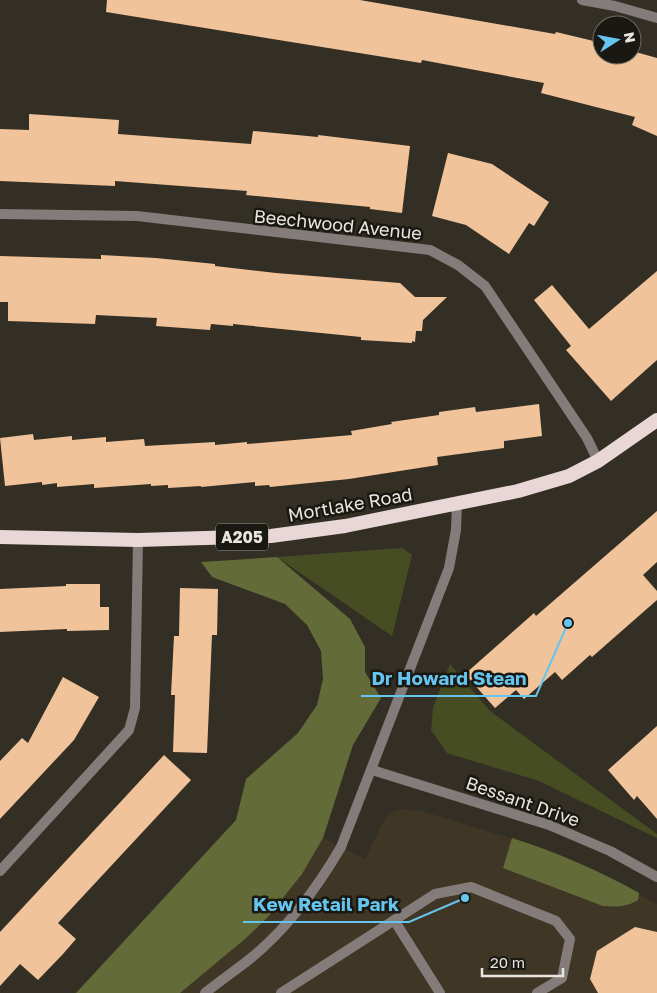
<svg xmlns="http://www.w3.org/2000/svg" width="657" height="993" viewBox="0 0 657 993" font-family="'Golos Text',sans-serif">
<style>
.commercial{fill:#3f3625}
.green{fill:#464d22}
.forest{fill:#636c38}
.building{fill:#f1c39a}
.lines{fill:none;stroke-linecap:round;stroke-linejoin:round}
.service{stroke:#837c7b;stroke-width:10}
.minor{stroke:#837c7b;stroke-width:10}
.trunk{stroke:#e8d7d6;stroke-width:14}
.labels{text-anchor:middle;dominant-baseline:central;stroke-width:5;stroke-linejoin:round;paint-order:stroke}
.shield{fill:#1a1812;stroke:#aba8a2;stroke-width:1}
.shield-label{font-size:16px;font-weight:bold;fill:#e9e6df}
.street-label{font-size:18px;fill:#e9e6df;stroke:#1a1812}
.leader{fill:none;stroke:#65c5ee;stroke-width:2}
.callout-dot{fill:#65c5ee;stroke:#1a1812;stroke-width:2}
.callout-label{font-size:19px;text-anchor:middle;font-weight:bold;fill:#65c5ee;stroke:#1a1812;stroke-width:5;stroke-linejoin:round;paint-order:stroke}
</style>
<rect width="100%" height="100%" fill="#342f24"/>
<polygon class="commercial" points="402,809 422,811 542,848 598,871 657,904 657,993 180,993 245,939 267,918 302,874 323,838 365,859 386,817 393,812"/>
<g class="green">
<polygon points="402,548 412,555 392,636 277,557"/>
<polygon points="450,664 490,711 657,834 657,838 539,781 447,753 431,730 433,708"/>
</g>
<g class="forest">
<polygon points="277,557 350,619 365,647 365,672 381,698 353,745 323,838 302,874 267,918 245,939 180,993 76,993 236,820 246,779 298,733 317,705 323,679 321,651 307,625 285,604 212,577 201,562"/>
<path d="M512,838C556,852 598,870 639,893L638,900C626,907 617,907 603,906L503,868Z"/>
</g>
<g class="building">
<polygon points="107,0 360,0 555,34 556,32 602,43 602,55 632,55 632,51 657,58 657,136 632,125 635,117 541,93 544,83 422,60 421,63 106,12"/>
<polygon points="29,114 119,120 118,134 251,144 253,131 318,137 318,135 410,146 402,213 370,209 370,207 246,195 247,191 115,181 115,186 0,181 0,129 29,130"/>
<polygon points="448,153 492,164 549,202 534,226 529,223 509,254 466,225 432,216"/>
<polygon points="101,255 156,258 215,264 215,266 276,273 400,283 415,297 447,297 423,320 422,331 416,331 415,342 412,341 412,343 361,340 361,337 233,324 233,326 211,324 210,330 156,326 157,318 96,315 95,324 8,321 8,302 0,302 0,256 101,259"/>
<polygon points="657,271 657,360 611,401 566,350 571,346 534,300 552,285 589,329"/>
<polygon points="539,404 542,436 504,441 504,448 437,457 438,465 349,479 270,487 269,485 255,486 255,482 201,487 201,486 168,488 168,485 151,486 151,484 94,488 94,484 57,487 57,483 42,485 42,482 5,486 0,438 33,434 34,440 72,436 72,440 106,437 106,442 144,439 145,446 215,442 215,445 247,442 247,444 352,435 351,431 392,424 391,422 439,415 439,412 475,407 476,412"/>
<polygon points="657,511 657,562 643,575 657,591 657,600 592,657 590,655 562,680 555,672 524,699 516,690 495,708 465,674 534,613 536,616"/>
<polygon points="66,584 100,584 100,607 109,607 109,630 67,631 67,629 0,632 0,589 66,586"/>
<polygon points="180,588 218,589 217,635 212,635 207,753 173,752 175,695 171,695 174,636 179,636"/>
<polygon points="63,677 99,697 74,740 0,819 0,761 22,738 28,743"/>
<polygon points="657,726 657,819 637,796 634,800 608,770"/>
<polygon points="164,755 191,780 58,923 76,939 63,954 38,980 20,964 0,986 0,932"/>
<polygon points="635,927 657,932 657,993 598,993 590,979 597,951"/>
</g>
<g class="lines">
<g class="service">
<polyline points="394,920 440,993"/>
<path d="M205,993C220,981 236,970 251,958C288,928 317,888 341,847"/>
<polyline points="281,993 435,894 471,887 556,921 570,939 562,978 537,993"/>
</g>
<g class="minor">
<polyline points="582,0 615,6 657,18"/>
<polyline points="0,214 137,216 430,250 458,265 485,286 587,438 598,461"/>
<polyline points="372,770 549,825 610,851 657,877"/>
<polyline points="341,847 449,568 456,530 457,502"/>
<polyline points="0,871 129,730 135,708 138,540"/>
</g>
<polyline class="trunk" points="0,537 138,540 271,536 345,526 518,491 569,476 598,461 657,420"/>
</g>
<g class="labels">
<rect class="shield" x="216" y="523.5" width="52" height="27" rx="4"/>
<g class="shield-label">
<text x="242" y="537">A205</text>
</g>
<g class="street-label">
<text transform="translate(338 224) rotate(6)">Beechwood Avenue</text>
<text transform="translate(350 504) rotate(-10)">Mortlake Road</text>
<text transform="translate(523 801) rotate(19)">Bessant Drive</text>
</g>
</g>
<path class="leader" d="M568 623L536 696H361M465 898L409 922H243"/>
<g class="callout-dot">
<circle cx="568" cy="623" r="5"/>
<circle cx="465" cy="898" r="5"/>
</g>
<g class="callout-label">
<text x="449" y="685">Dr Howard Stean</text>
<text x="326" y="911">Kew Retail Park</text>
</g>
<g transform="translate(617 40) rotate(79)"><circle r="24" fill="#1a1812" stroke="#6d6a64"/>
<path d="M0-4L9 19L0 12L-9 19Z" fill="#65c5ee"/>
<text y="-8" font-size="14" font-weight="bold" text-anchor="middle" fill="#e9e6df">N</text>
</g>
<path d="M482 968v8h81v-8" fill="none" stroke="#e9e6df" stroke-width="2.5"/>
<text x="490" y="968" font-size="15" fill="#e9e6df" stroke="#1a1812" stroke-width="4" paint-order="stroke">20 m</text>
</svg>
